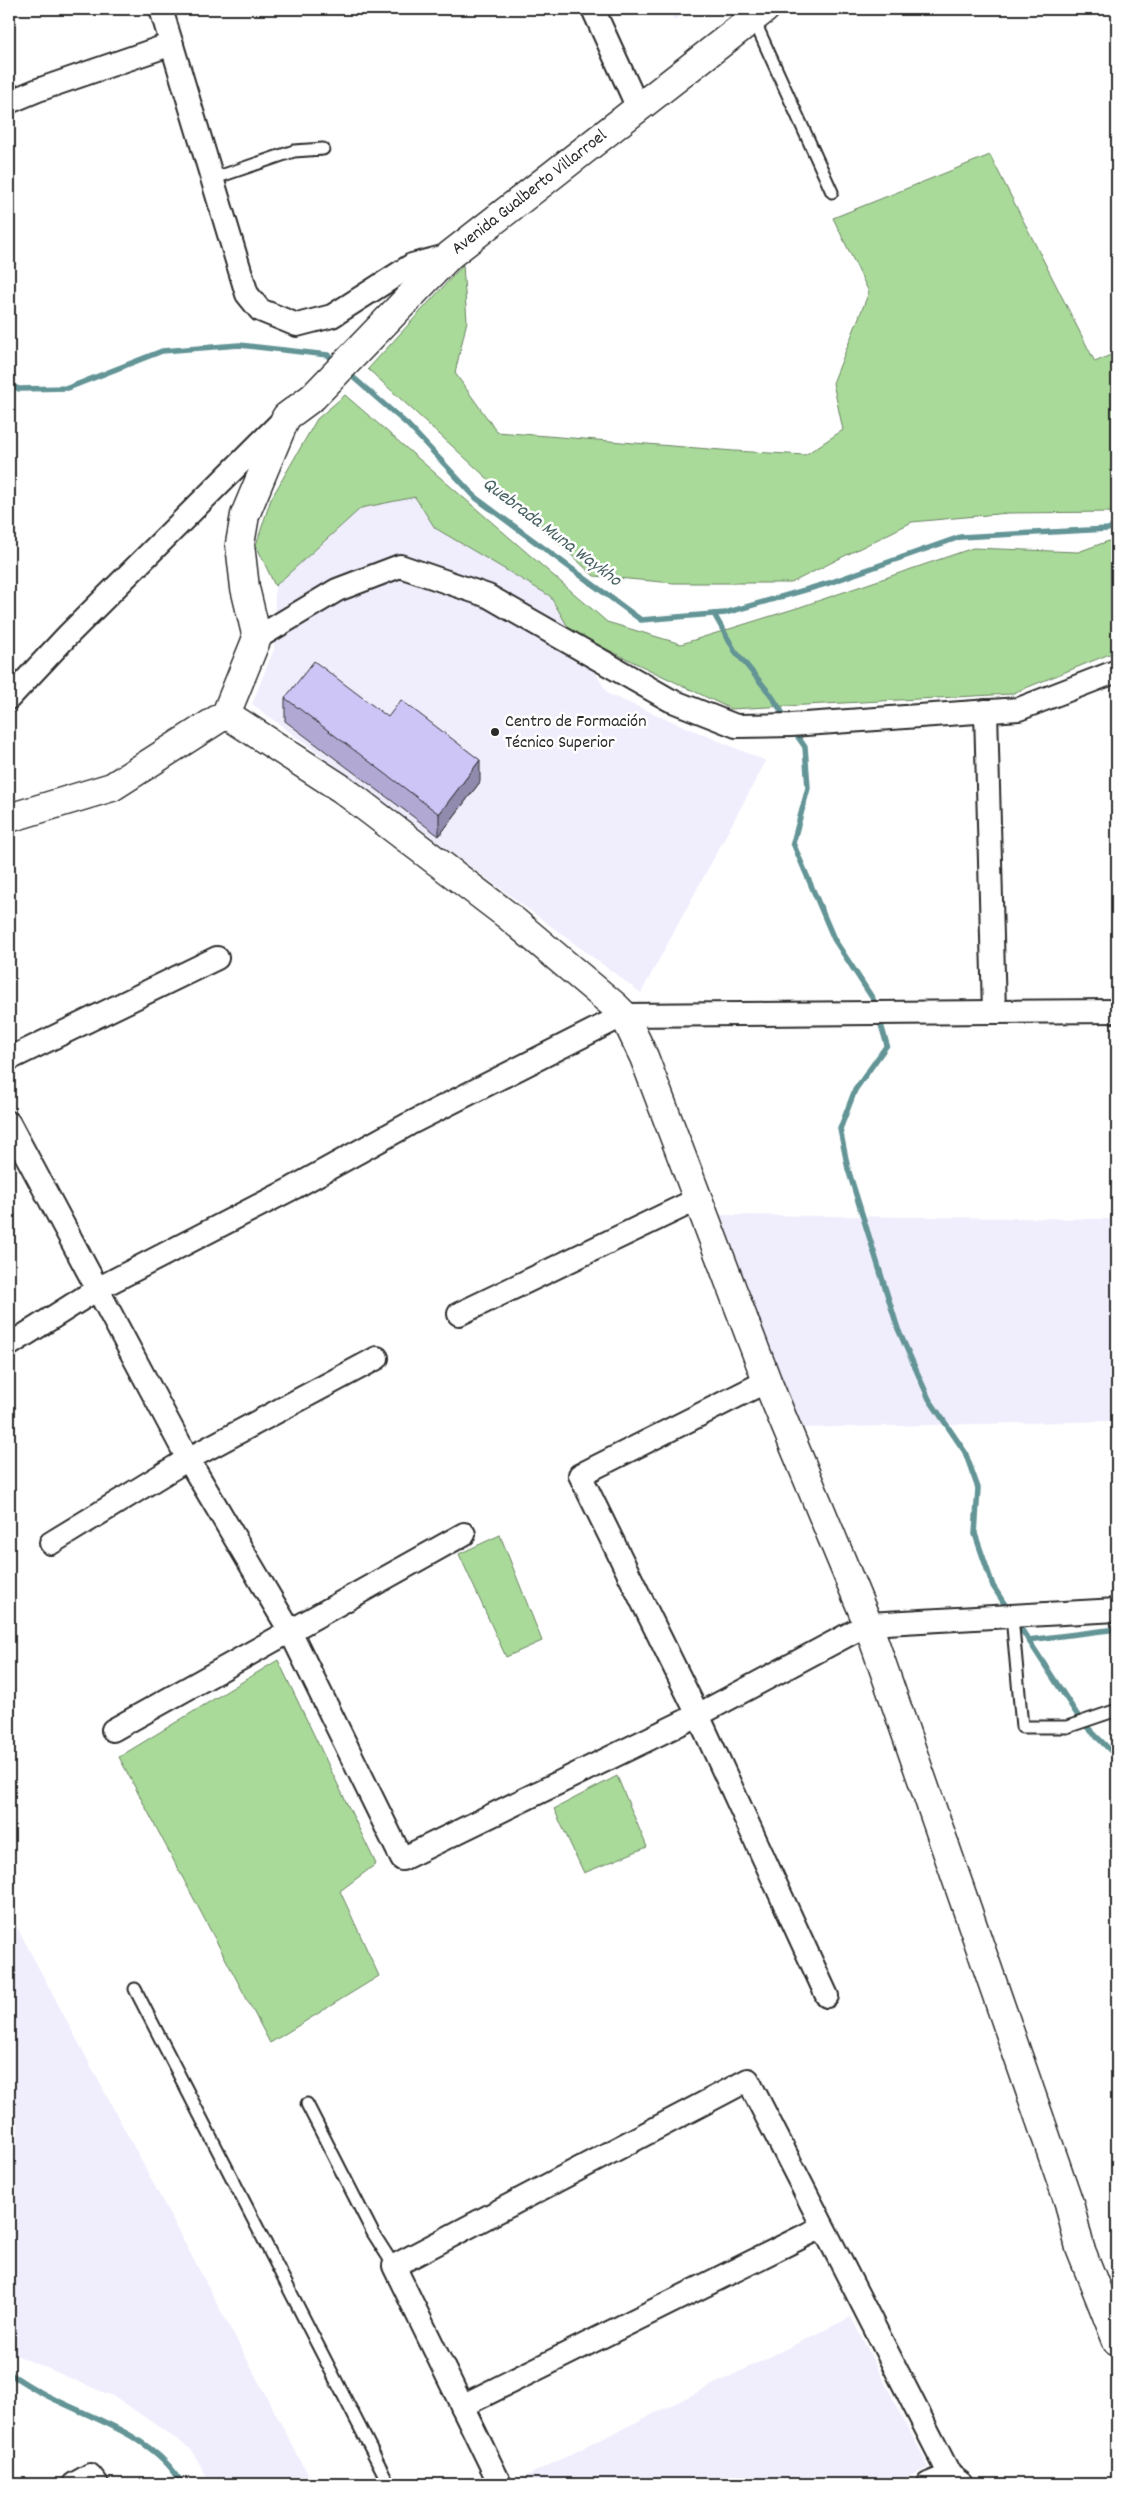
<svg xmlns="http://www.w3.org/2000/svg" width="1126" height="2493" viewBox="0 0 1126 2493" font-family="Dekko,sans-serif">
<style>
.built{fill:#f0eefd}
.green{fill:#a9da9a;stroke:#6a8262}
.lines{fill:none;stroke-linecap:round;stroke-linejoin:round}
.stream{stroke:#639496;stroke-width:5.5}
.service-casing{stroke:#2b2b2b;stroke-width:15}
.minor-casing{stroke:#2b2b2b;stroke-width:26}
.tertiary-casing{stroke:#2b2b2b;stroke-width:31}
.secondary-casing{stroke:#2b2b2b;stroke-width:31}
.service{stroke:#fff;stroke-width:11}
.minor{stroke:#fff;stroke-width:22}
.tertiary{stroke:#fff;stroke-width:28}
.secondary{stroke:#fff;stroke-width:28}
.wall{fill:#b1a9d4;stroke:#2b2b2b}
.shaded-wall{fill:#908aad;stroke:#2b2b2b}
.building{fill:#cec5f7;stroke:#2b2b2b}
.poi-dot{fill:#2b2b2b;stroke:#fff;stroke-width:2}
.labels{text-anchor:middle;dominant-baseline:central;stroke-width:5;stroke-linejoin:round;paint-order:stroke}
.street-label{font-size:18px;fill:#2b2b2b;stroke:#fff}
.poi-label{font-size:18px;fill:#2b2b2b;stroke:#fff;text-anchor:start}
.water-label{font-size:19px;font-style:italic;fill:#476061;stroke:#fff}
</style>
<rect width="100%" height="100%" fill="#fff"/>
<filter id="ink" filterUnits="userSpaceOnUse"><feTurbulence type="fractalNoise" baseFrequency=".02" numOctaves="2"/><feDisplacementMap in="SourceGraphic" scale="10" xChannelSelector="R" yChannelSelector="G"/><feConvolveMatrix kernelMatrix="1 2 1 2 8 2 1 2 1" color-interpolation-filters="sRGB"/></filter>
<g filter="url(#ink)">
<g class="built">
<polygon points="669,9 689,9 674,20"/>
<polygon points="415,497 435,528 550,596 608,694 766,761 641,993 252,704 274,649 275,586 361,508"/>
<polygon points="720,1215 1117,1219 1117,1421 798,1428"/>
<polygon points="9,1912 313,2484 211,2484 192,2450 117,2398 9,2352"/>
<polygon points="851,2317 929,2468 891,2484 510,2484"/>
</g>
<g class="green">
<polygon points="990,155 1095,362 1117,352 1117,512 1008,513 912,522 791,583 674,583 594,576 368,369 463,265 467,321 455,373 497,432 734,451 805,455 843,430 833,383 869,292 833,218"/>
<polygon points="345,395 607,622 681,644 797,608 973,548 1078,552 1117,538 1117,651 1011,694 731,709 571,632 550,596 435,528 415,497 361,508 275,586 256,545 271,499 317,419"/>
<polygon points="500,1535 542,1641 506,1657 459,1554"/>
<polygon points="278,1660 376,1864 340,1891 379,1976 270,2043 119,1757"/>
<polygon points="617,1776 647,1847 584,1873 554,1809"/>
</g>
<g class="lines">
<g class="stream">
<polyline points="347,372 408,425 476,498 641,620 725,613 829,583 960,537 1108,529 1117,525"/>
<polyline points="9,385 19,389 68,388 162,351 239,345 328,355 337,363"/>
<polyline points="714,614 735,651 771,695 787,720"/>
<polyline points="793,730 805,747 808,788 793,843 834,939 873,999 876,1007"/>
<polyline points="879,1018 887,1045 855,1090 840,1129 848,1169 898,1329 929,1399 965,1452 978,1488 975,1534 993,1586 1009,1611"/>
<polyline points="1016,1621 1082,1722 1117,1757"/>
<polyline points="1028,1640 1117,1629"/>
<path d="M9,2373C20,2380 30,2387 42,2393C89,2418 155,2435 182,2484"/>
</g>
<g class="service-casing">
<g id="service">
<polyline points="753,18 832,192"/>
<polyline points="212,179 294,151 323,149"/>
<polyline points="1012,1616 1022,1727 1067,1727 1117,1710"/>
<polyline points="135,1989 389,2484"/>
<polyline points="307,2104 373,2233 394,2266"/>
</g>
</g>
<g class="minor-casing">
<g id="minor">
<polyline points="161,9 247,294 260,310 297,325 332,316 412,265 450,255"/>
<polyline points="593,9 638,108"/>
<polyline points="9,102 38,90 172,44"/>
<polyline points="257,638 337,590 400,566 488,596 670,700 736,726 791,725 1019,709 1117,671"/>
<polyline points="9,698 68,635 280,423"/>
<polyline points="986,711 994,1012"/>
<polyline points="9,1059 217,958"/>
<polyline points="9,1123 188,1459 290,1631 402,1859 698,1715 868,1624 1117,1610"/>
<polyline points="459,1314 698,1199"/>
<polyline points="9,1345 99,1288 293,1188 409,1124 624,1015 1117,1011"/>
<polyline points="767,1381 580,1475 698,1715 827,1996"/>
<polyline points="51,1543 188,1459 377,1358"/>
<polyline points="113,1730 464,1534"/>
<polyline points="462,2406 822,2227"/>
<polyline points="74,2484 90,2475 97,2484"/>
<polyline points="500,2484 394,2266 748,2080 950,2475"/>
<polyline points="928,2484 950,2475 962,2484"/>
</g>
</g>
<g class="tertiary-casing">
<polyline id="tertiary" points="226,714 342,789 507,915 615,1006 624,1015 644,1057 767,1381 868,1624 1069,2203 1080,2248 1117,2341"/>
</g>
<g class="secondary-casing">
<polyline id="secondary" points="9,818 112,787 226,714 257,638 245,588 240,544 245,515 286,417 313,397 450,255 765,9"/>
</g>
<use href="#service" class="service"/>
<use href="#minor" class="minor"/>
<use href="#tertiary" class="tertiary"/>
<use href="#secondary" class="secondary"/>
</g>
<polygon class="wall" points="285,698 388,717 480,782 439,836 285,721"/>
<polygon class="shaded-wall" points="480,760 480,782 439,836 439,814"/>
<polygon class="building" points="314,661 388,717 401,700 480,760 439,814 285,698"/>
</g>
<circle class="poi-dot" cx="495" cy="732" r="5"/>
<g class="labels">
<g class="street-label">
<text transform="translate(530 193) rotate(-38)">Avenida Gualberto Villarroel</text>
</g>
<g class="poi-label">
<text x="505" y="722">Centro de Formación<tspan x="505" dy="21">Técnico Superior</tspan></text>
</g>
<g class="water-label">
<text transform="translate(551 533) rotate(37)">Quebrada Muna Waykho</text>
</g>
</g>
<rect width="1126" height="2493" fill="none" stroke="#fff" stroke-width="30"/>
<rect x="15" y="15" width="1096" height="2463" fill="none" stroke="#2b2b2b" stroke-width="2" filter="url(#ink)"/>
</svg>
